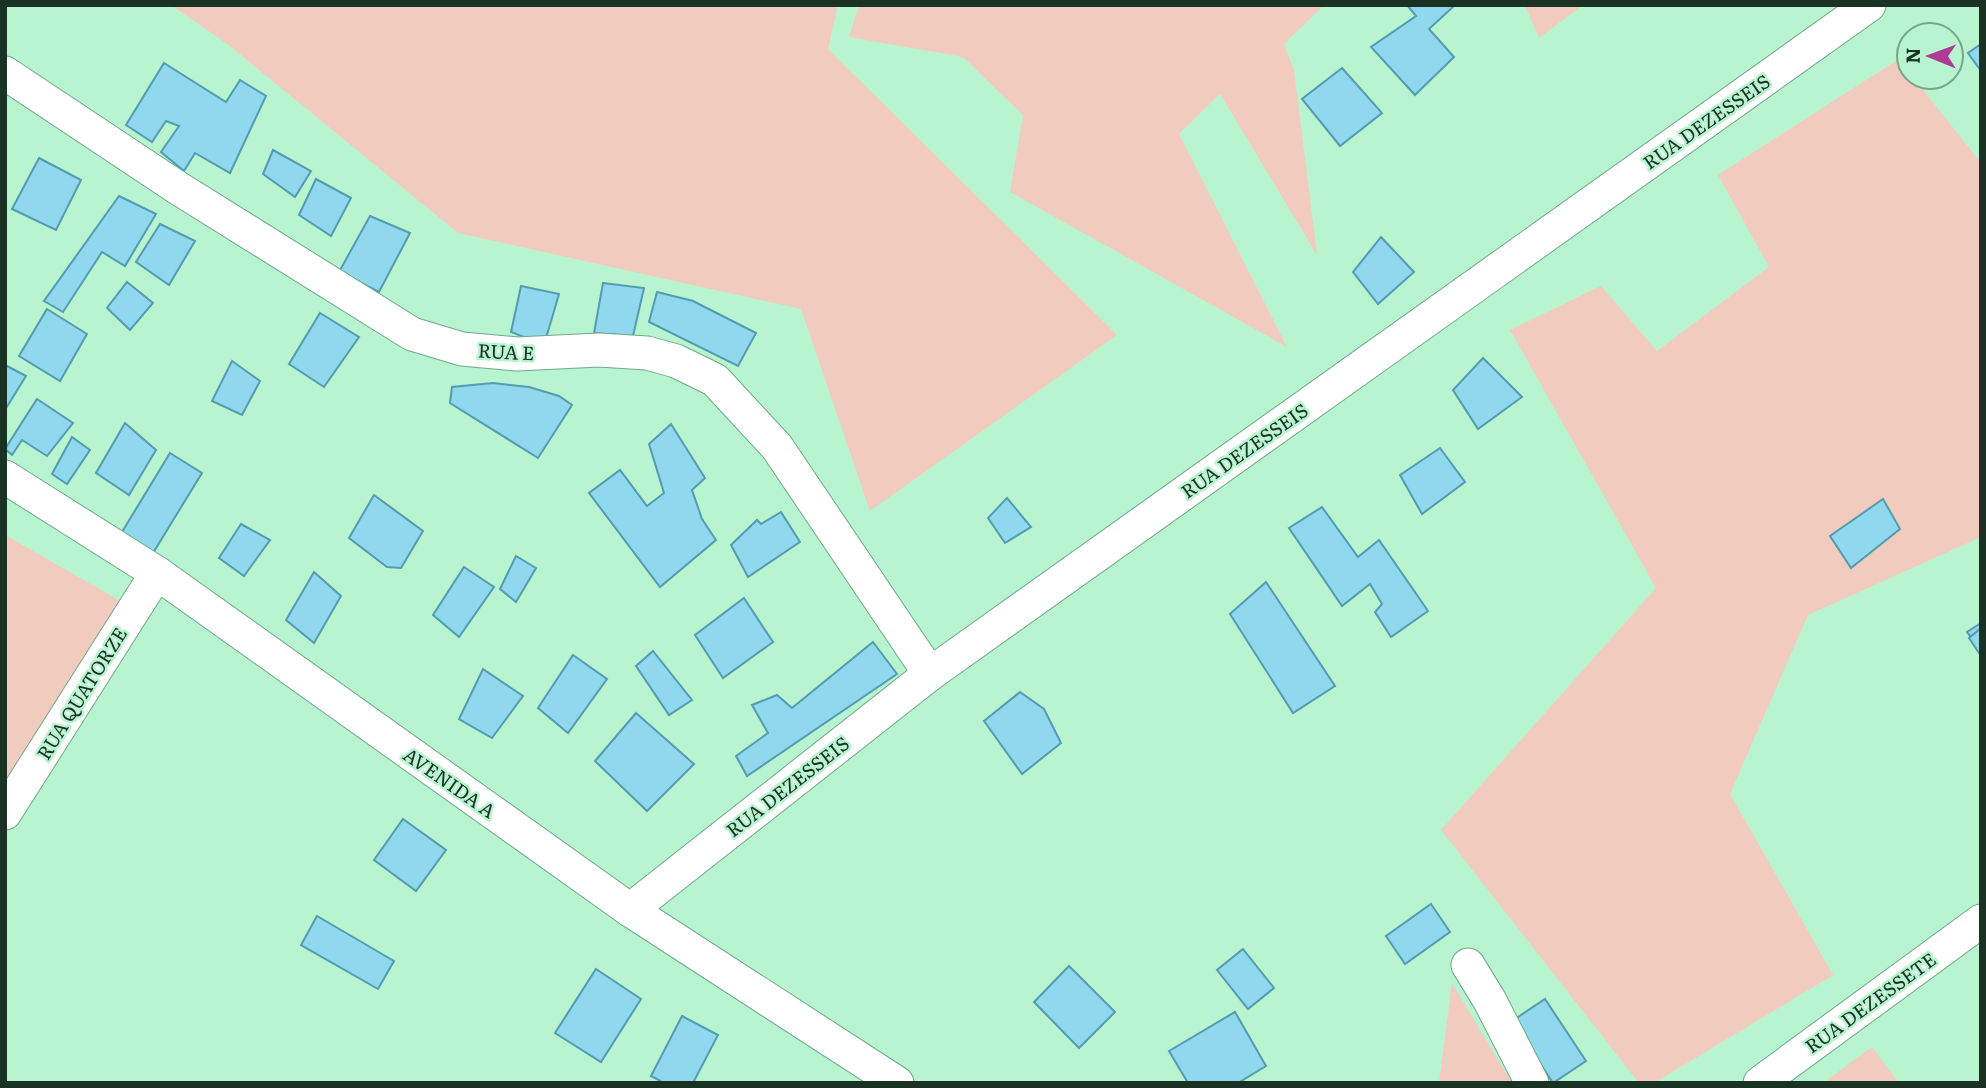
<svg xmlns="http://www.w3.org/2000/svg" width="1986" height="1088" viewBox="0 0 1986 1088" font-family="Literata,serif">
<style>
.green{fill:#f2cbbf}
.building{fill:#8fd8ed;stroke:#549cb0;stroke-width:2}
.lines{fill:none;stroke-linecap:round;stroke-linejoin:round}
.minor-casing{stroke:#70a988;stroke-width:35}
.minor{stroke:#fff;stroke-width:33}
.labels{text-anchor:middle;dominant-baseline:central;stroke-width:5;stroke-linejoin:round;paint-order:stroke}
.street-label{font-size:19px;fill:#1a3224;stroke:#b8f4d0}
</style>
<rect width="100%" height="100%" fill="#b8f4d0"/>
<g class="green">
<polygon points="171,5 838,5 828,49 1117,335 870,511 801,309 458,233 230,46"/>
<polygon points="859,5 1324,5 1284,44 1294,70 1317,255 1220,94 1179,134 1287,347 1010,192 1023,115 963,57 849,37"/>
<polygon points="1525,5 1583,5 1539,38"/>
<polygon points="1899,59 1909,72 1909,77 1913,77 1981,163 1981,537 1808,615 1730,794 1833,975 1654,1083 1639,1083 1441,830 1656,588 1510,330 1601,286 1657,351 1769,267 1718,175"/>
<polygon points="5,535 122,602 5,788"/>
<polygon points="1452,983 1512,1083 1439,1083"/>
<polygon points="1872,1047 1899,1083 1823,1083"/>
</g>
<g class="building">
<polygon points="1407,5 1455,5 1429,29 1454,57 1415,95 1371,47 1416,16"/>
<polygon points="1981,44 1981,71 1968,53"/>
<polygon points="164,63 226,102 240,80 266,96 230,173 195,153 184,171 161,152 179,126 166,121 152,142 126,125"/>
<polygon points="1342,68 1382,113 1340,146 1302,99"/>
<polygon points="273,150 311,171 295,197 263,174"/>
<polygon points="39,158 81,180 56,230 12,209"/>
<polygon points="316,179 351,198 331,236 299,215"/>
<polygon points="119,196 156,214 125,266 102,252 63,312 44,301"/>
<polygon points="370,216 410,233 379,292 339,272"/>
<polygon points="160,224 195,241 169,285 136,262"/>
<polygon points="1381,237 1414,272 1378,304 1353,272"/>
<polygon points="127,282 153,303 130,330 107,308"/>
<polygon points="603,283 644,288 633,336 594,333"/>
<polygon points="521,286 559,294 544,345 511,332"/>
<polygon points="657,292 693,301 756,333 738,366 649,322"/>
<polygon points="47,309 87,334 60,381 19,356"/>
<polygon points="320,313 359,337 324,387 289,364"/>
<polygon points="1483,358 1522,397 1478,429 1453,390"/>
<polygon points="232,361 260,381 242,415 212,401"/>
<polygon points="7,366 26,376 5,410 5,369"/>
<polygon points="493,383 529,387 559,396 572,405 538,458 450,403 452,387"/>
<polygon points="37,399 73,423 47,456 22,440 12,455 5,449"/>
<polygon points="125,423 156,450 129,495 96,473"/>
<polygon points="671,424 705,478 692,490 702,519 716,540 660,587 589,493 620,470 647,506 664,493 649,444"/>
<polygon points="72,437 90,450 67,484 52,474"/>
<polygon points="1440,448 1465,482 1422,514 1400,475"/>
<polygon points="170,453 202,473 153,553 122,532"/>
<polygon points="374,495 423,531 401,568 387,567 349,538"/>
<polygon points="1007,498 1031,527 1005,543 988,518"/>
<polygon points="1883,499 1900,529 1851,568 1830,536"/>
<polygon points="1322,507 1358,557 1379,540 1428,611 1391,637 1375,612 1382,604 1370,584 1342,606 1289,528"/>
<polygon points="781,512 800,542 748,577 731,545 757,520 761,524"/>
<polygon points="241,524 270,540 244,576 219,558"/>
<polygon points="516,556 536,568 516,602 500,589"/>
<polygon points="464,567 494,587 459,637 433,615"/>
<polygon points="314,572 341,596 314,643 286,620"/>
<polygon points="1266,582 1335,686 1293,713 1230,614"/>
<polygon points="744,598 773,642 723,678 695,635"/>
<polygon points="1981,623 1981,651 1967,632"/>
<polygon points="1981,628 1981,656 1969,638"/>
<polygon points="873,642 897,674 747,776 736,756 768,733 752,705 777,695 792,708"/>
<polygon points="653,651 692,700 669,715 636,666"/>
<polygon points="573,655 607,679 568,733 538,708"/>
<polygon points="483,669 523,696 492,738 459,719"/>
<polygon points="1020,692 1044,709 1061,743 1022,774 984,721"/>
<polygon points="636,713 694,764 647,811 595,761"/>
<polygon points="403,819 446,850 416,891 374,860"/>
<polygon points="1431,904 1450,932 1405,964 1386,936"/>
<polygon points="317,916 394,961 378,989 301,945"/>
<polygon points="1243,949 1274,988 1248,1009 1217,970"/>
<polygon points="1069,966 1115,1012 1079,1048 1034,1002"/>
<polygon points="596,969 641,999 601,1062 555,1033"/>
<polygon points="1545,999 1586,1061 1553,1083 1512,1021"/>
<polygon points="1235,1012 1266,1066 1238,1083 1188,1083 1169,1051"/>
<polygon points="682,1016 718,1035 693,1083 664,1083 651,1076"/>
</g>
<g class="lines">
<g class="minor-casing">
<g id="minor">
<polyline points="5,73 178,188 412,334 462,349 517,354 599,350 647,353 676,361 715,380 777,447 930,674"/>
<polyline points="5,477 157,573 630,910 897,1083"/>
<polyline points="5,813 157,573"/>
<polyline points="630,910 930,674 1869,5"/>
<polyline points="1468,965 1490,1001 1532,1083"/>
<polyline points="1760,1083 1981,921"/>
</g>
</g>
<use href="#minor" class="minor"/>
</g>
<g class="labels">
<g class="street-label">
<text transform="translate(1706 121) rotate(-35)">RUA DEZESSEIS</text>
<text transform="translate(506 351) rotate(3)">RUA E</text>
<text transform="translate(1244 450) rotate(-35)">RUA DEZESSEIS</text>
<text transform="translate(81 693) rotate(-58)">RUA QUATORZE</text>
<text transform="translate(450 782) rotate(35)">AVENIDA A</text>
<text transform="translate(787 786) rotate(-38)">RUA DEZESSEIS</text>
<text transform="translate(1870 1002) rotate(-36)">RUA DEZESSETE</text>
</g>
</g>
<rect width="1986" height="1088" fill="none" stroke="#1a3224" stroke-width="14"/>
<g transform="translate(1930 56) rotate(271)"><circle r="33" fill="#b8f4d0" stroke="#79a68b" stroke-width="2"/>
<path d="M0-5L12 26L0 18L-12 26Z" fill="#ae3a94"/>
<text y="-10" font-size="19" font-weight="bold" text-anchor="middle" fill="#1a3224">N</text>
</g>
</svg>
